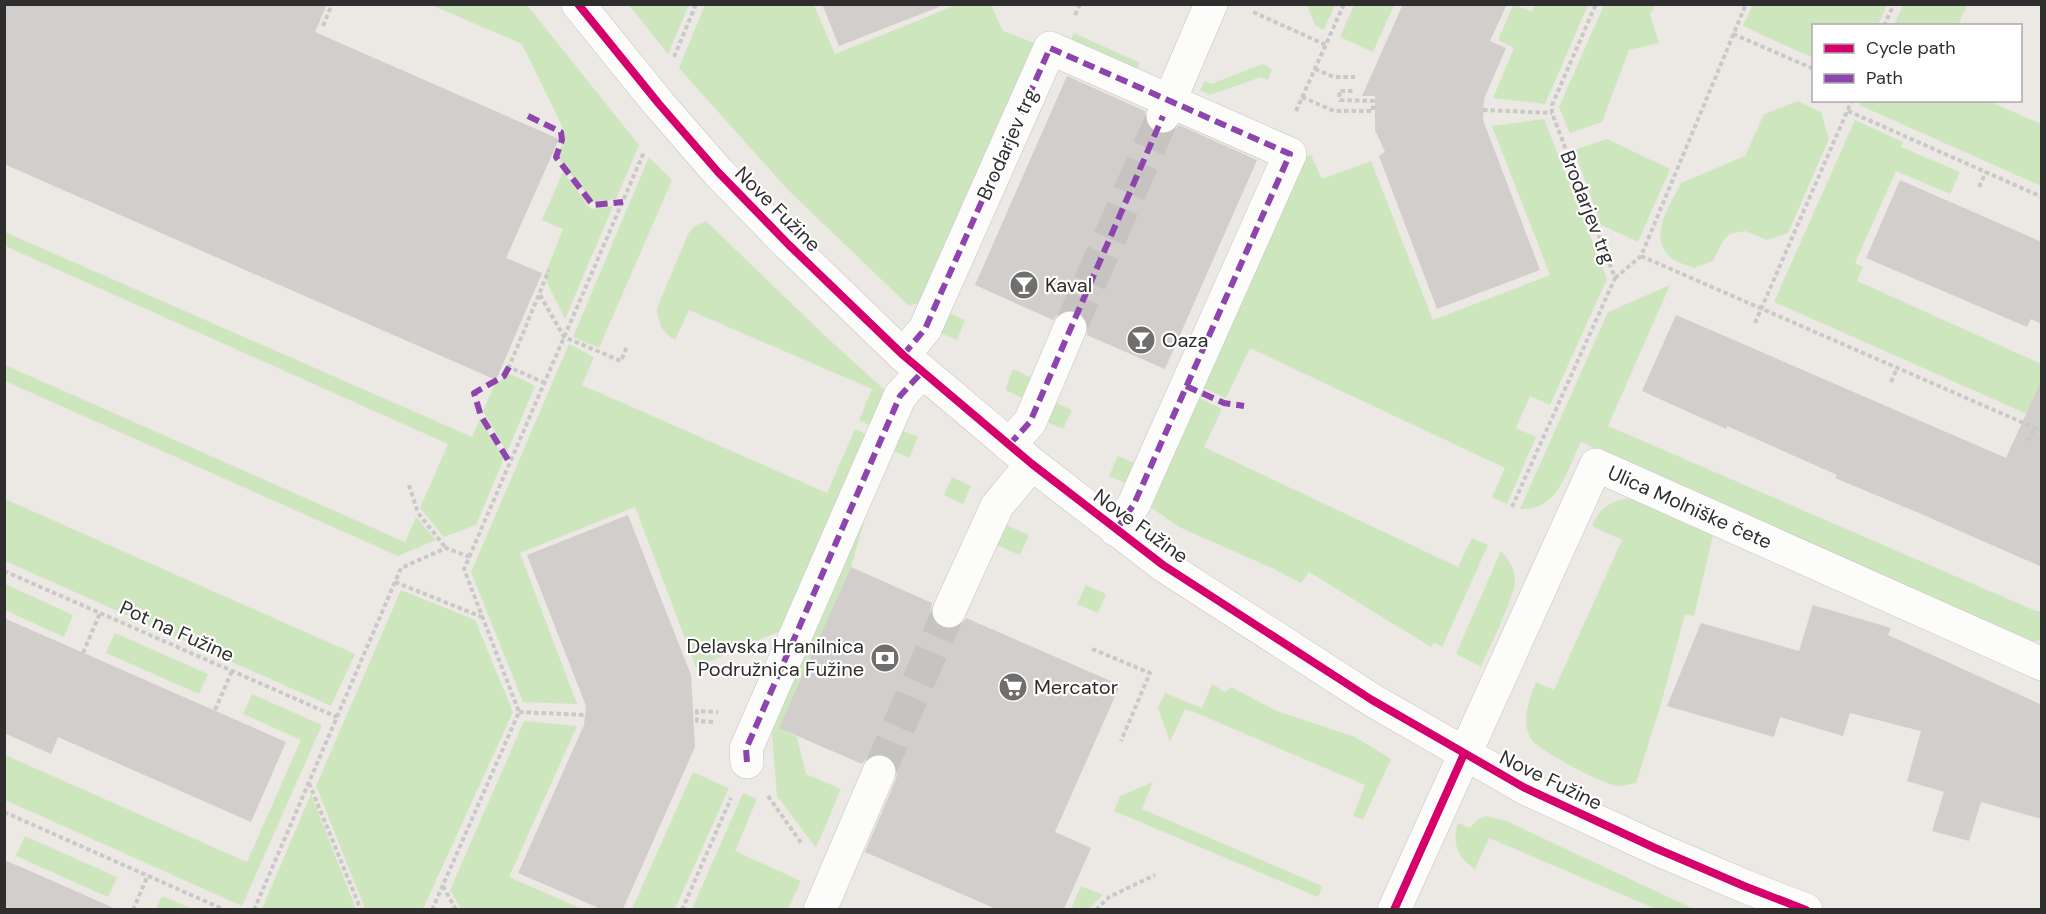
<svg xmlns="http://www.w3.org/2000/svg" width="2046" height="914" viewBox="0 0 2046 914" font-family="'DM Sans',sans-serif">
<style>
.green{fill:#cee6be}
.building{fill:#d1cecb}
.lines{fill:none;stroke-linecap:round;stroke-linejoin:round}
.minor-tunnel{stroke:#c6c3c0;stroke-width:33;stroke-dasharray:33 16;stroke-linecap:butt}
.minor-casing{stroke:#c5c4c5;stroke-width:34}
.path{stroke:#c9c9c8;stroke-width:4;stroke-dasharray:4.5 3;stroke-linecap:butt}
.minor{stroke:#fcfcfb;stroke-width:33}
.quiet{stroke:#8e44ad;stroke-width:6;stroke-dasharray:12 6;stroke-linecap:butt}
.cycleway-casing{stroke:#fff;stroke-width:11}
.cycleway{stroke:#d6006c;stroke-width:8}
.labels{text-anchor:middle;dominant-baseline:central;stroke-width:4.5;stroke-linejoin:round;paint-order:stroke}
.street-label{font-size:20px;fill:#2e2e2e;stroke:#fff}
.poi-label{font-size:20px;fill:#2e2e2e;stroke:#fff;text-anchor:start}
</style>
<rect width="100%" height="100%" fill="#ece8e4"/>
<g class="green">
<polygon points="1753,4 1887,4 1887,5 1878,25 1814,26 1813,58 1743,26"/>
<polygon points="431,5 527,5 639,145 616,199 594,203 557,157 564,140 564,130 522,44"/>
<polygon points="629,5 689,5 668,54"/>
<polygon points="705,5 814,5 835,54 956,5 991,5 1003,31 1040,45 927,300 909,306 786,188 679,68"/>
<polygon points="1307,5 1335,5 1324,30 1315,25"/>
<polygon points="1354,5 1394,5 1373,52 1340,37"/>
<polygon points="1513,5 1532,11 1535,5 1588,5 1545,104 1493,98 1514,48 1498,40"/>
<polygon points="1604,5 1655,5 1650,15 1659,43 1629,50 1602,122 1570,133 1559,107"/>
<polygon points="1903,5 1903,4 1967,5 1958,25 1894,25"/>
<polygon points="1074,33 1140,63 1136,73 1069,43"/>
<polygon points="1263,64 1272,69 1268,80 1261,77 1210,95 1200,90 1205,81 1211,84"/>
<polygon points="1861,100 1989,101 2041,124 2041,186 1859,105"/>
<path d="M1798,101L1821,112L1829,139L1788,233L1767,240L1745,231L1730,234L1723,241L1713,261L1694,268C1687,265 1675,262 1669,256C1648,235 1671,204 1681,183L1745,156L1764,114Z"/>
<polygon points="1544,119 1607,279 1550,405 1530,396 1516,428 1536,437 1507,504 1492,497 1505,468 1250,348 1226,398 1197,385 1296,159 1311,155 1322,179 1371,161 1433,320 1550,275 1492,126"/>
<polygon points="1855,120 1903,142 1901,147 1960,172 1950,194 1896,171 1855,263 1863,267 1857,281 2041,364 2041,420 1774,302"/>
<polygon points="1607,139 1670,169 1638,242 1601,225 1574,150"/>
<polygon points="649,157 672,180 599,348 573,337"/>
<polygon points="563,172 591,209 613,206 565,319 544,277 563,229 542,220"/>
<path d="M706,221L823,334L888,393L875,428L859,420L872,389L689,310L675,340C662,333 658,322 657,308L688,234L695,226Z"/>
<polygon points="5,232 472,437 480,419 504,458 476,525 444,537 420,508 448,444 5,246"/>
<path d="M1670,285L1608,426L2036,611H2041V640L2026,643L2012,638L1581,442C1566,470 1560,511 1520,509L1608,312Z"/>
<polygon points="945,311 965,320 957,340 936,331"/>
<polygon points="569,344 594,357 582,385 827,493 855,429 871,437 787,628 696,667 635,507 520,553 577,704 523,702 471,572"/>
<polygon points="5,365 405,542 416,517 436,540 398,556 5,381"/>
<polygon points="1013,369 1034,379 1025,399 1005,390"/>
<polygon points="511,374 535,386 507,452 483,411 495,384"/>
<polygon points="1193,395 1222,409 1204,447 1458,567 1472,538 1488,545 1442,647 1434,642 1431,647 1309,572 1301,583 1272,568 1179,527 1146,504"/>
<polygon points="1052,401 1072,410 1063,429 1043,420"/>
<polygon points="898,429 918,437 909,458 890,449"/>
<polygon points="1118,456 1139,465 1130,485 1109,476"/>
<polygon points="952,477 971,486 963,504 944,495"/>
<polygon points="876,481 851,567 780,728 797,737 806,774 841,789 816,848 777,796 771,723"/>
<path d="M1635,498L1714,531L1694,616L1685,614L1661,704L1636,783C1630,784 1623,786 1617,786C1605,785 1539,751 1532,740C1520,723 1529,700 1536,682L1554,690L1622,540L1592,526C1601,505 1612,500 1635,498Z"/>
<polygon points="5,499 355,654 331,706 5,561"/>
<polygon points="1006,525 1029,535 1020,555 997,545"/>
<path d="M1501,551C1508,559 1515,568 1515,580C1516,594 1488,650 1481,667L1456,654Z"/>
<polygon points="5,584 73,615 64,637 5,610"/>
<polygon points="1086,585 1106,594 1098,613 1077,604"/>
<polygon points="401,590 475,620 513,712 423,909 365,909 316,786"/>
<polygon points="115,633 208,674 199,694 106,653"/>
<polygon points="1212,684 1225,692 1231,687 1277,711 1355,737 1391,759 1363,820 1353,816 1365,785 1201,715 1185,709 1170,742 1158,708 1165,693 1202,708"/>
<polygon points="252,694 322,725 242,906 5,800 5,755 247,862 301,740 243,714"/>
<polygon points="524,721 577,726 509,877 582,909 461,909 450,890"/>
<polygon points="693,772 729,788 675,909 632,909"/>
<polygon points="1153,782 1142,809 1322,886 1318,897 1114,811 1120,796"/>
<polygon points="743,793 757,799 735,851 801,881 788,909 692,909"/>
<polygon points="311,794 356,909 262,909"/>
<path d="M1486,816L1506,821L1694,909H1656L1489,838L1475,869C1458,859 1451,842 1458,823L1470,828L1477,820Z"/>
<polygon points="25,836 117,877 108,897 16,856"/>
<polygon points="1081,886 1103,895 1089,909 1071,909"/>
<polygon points="162,896 193,909 156,909"/>
</g>
<g class="building">
<polygon points="4,4 327,4 315,32 559,139 506,258 542,273 496,380 4,164"/>
<polygon points="822,4 938,4 939,7 839,46"/>
<polygon points="1403,4 1507,4 1490,41 1506,48 1484,99 1483,120 1540,270 1437,309 1379,156 1385,152 1375,130 1375,96 1362,96"/>
<polygon points="1067,76 1145,111 1145,119 1148,127 1155,133 1166,134 1174,131 1179,125 1257,160 1165,369 1087,335 1088,325 1085,317 1078,311 1067,310 1059,313 1053,320 975,285"/>
<polygon points="1900,180 2042,242 2042,324 2031,319 2027,327 1866,258"/>
<polygon points="1676,315 2006,458 2042,379 2042,567 1919,513 1835,478 1837,475 1727,426 1726,429 1642,391"/>
<polygon points="628,515 691,675 695,747 623,909 601,909 518,873 584,725 586,706 527,555"/>
<polygon points="851,567 932,603 930,612 933,621 942,628 951,630 959,627 966,618 1120,685 1055,832 1091,848 1064,909 996,909 865,852 896,779 898,770 894,761 887,755 877,753 868,757 862,764 779,728"/>
<polygon points="1813,605 1891,628 1888,635 2042,705 2042,819 1981,802 1969,841 1932,831 1944,792 1907,781 1921,731 1850,713 1843,736 1780,717 1774,737 1667,706 1701,623 1799,651"/>
<polygon points="4,618 286,742 251,822 58,737 51,754 4,733"/>
<polygon points="4,860 30,871 116,909 4,909"/>
</g>
<g class="lines">
<g class="minor-tunnel">
<polyline points="1070,328 1163,116"/>
<polyline points="879,772 949,611"/>
</g>
<g class="minor-casing">
<g id="minor">
<polyline points="578,4 659,104 718,172 789,245 903,355 1032,464 1163,565 1372,700 1525,788 1655,848 1744,886 1806,910"/>
<polyline points="1163,116 1211,4"/>
<polyline points="903,355 925,329 1050,48 1290,154 1134,504 1116,530"/>
<polyline points="1009,445 1030,422 1070,328"/>
<polyline points="949,611 997,506 1032,464"/>
<polyline points="747,762 746,749 900,396 922,372"/>
<polyline points="820,910 879,772"/>
<polyline points="1394,910 1596,465 2042,664"/>
</g>
</g>
<g class="path">
<polyline points="1253,12 1326,45"/>
<polyline points="1075,15 1080,4"/>
<polyline points="323,26 332,4"/>
<polyline points="1884,26 1894,4"/>
<polyline points="1733,34 1814,69"/>
<polyline points="674,57 696,4"/>
<polyline points="1315,69 1334,77 1355,77"/>
<polyline points="1302,97 1334,111 1373,111 1373,101 1340,100 1339,91 1354,91"/>
<polyline points="1483,110 1552,113"/>
<polyline points="1296,111 1344,4"/>
<polyline points="1848,111 2042,197"/>
<polyline points="1979,187 1986,172"/>
<polyline points="1641,256 2042,431"/>
<polyline points="1615,278 1641,256 1746,4"/>
<polyline points="540,295 564,337 621,361 627,346"/>
<polyline points="1755,323 1852,100"/>
<polyline points="1891,382 1897,368"/>
<polyline points="545,383 509,367 549,270"/>
<polyline points="2028,441 2034,428"/>
<polyline points="409,485 418,513 446,548"/>
<polyline points="1512,507 1615,278 1552,113 1552,105 1596,4"/>
<polyline points="4,571 337,717"/>
<polyline points="395,582 482,617"/>
<polyline points="1092,649 1150,673 1121,741"/>
<polyline points="83,653 100,613"/>
<polyline points="215,710 232,671"/>
<polyline points="519,712 585,715"/>
<polyline points="713,722 697,721 697,711 718,712"/>
<polyline points="309,783 361,910"/>
<polyline points="768,796 802,844"/>
<polyline points="4,812 225,910"/>
<polyline points="443,886 456,910"/>
<polyline points="133,910 148,875"/>
<polyline points="254,910 401,568 446,548 470,557"/>
<polyline points="432,910 519,712 464,569 644,152"/>
<polyline points="682,910 731,798"/>
<polyline points="1096,910 1109,897 1155,875"/>
</g>
<use href="#minor" class="minor"/>
<g class="quiet">
<polyline points="528,116 561,132 562,140 556,157 593,205 623,202"/>
<polyline points="903,355 925,329 1050,48 1290,154 1134,504 1116,530"/>
<polyline points="509,367 504,376 474,393 481,416 510,463"/>
<polyline points="1186,386 1224,403 1244,406"/>
<polyline points="1009,445 1030,422 1163,116"/>
<polyline points="747,762 746,749 900,396 922,372"/>
</g>
<g class="cycleway-casing">
<g id="cycleway">
<polyline points="578,4 659,104 718,172 789,245 903,355 1032,464 1163,565 1372,700 1525,788 1655,848 1744,886 1806,910"/>
<polyline points="1394,910 1464,754"/>
</g>
</g>
<use href="#cycleway" class="cycleway"/>
</g>
<defs>
<g id="bar-disc" transform="scale(1.5)"><circle r="9.5" fill="#706f6e" stroke="#fff"/><path d="M-6-5H6L.8 .8V4.5H3.5V6h-7V4.5H-.8V.8Z" fill="#fff"/></g>
<g id="bank-disc" transform="scale(1.5)"><circle r="9.5" fill="#706f6e" stroke="#fff"/><path d="M-6-4H6V4H-6ZM0-2.3a2.3 2.3 0 1 0 0 4.6a2.3 2.3 0 1 0 0-4.6Z" fill="#fff"/></g>
<g id="supermarket-disc" transform="scale(1.5)"><circle r="9.5" fill="#706f6e" stroke="#fff"/><path d="M-6-5.5h2.5l.6 2H6L4.5 2H-2.5L-4.4-4H-6ZM-1.5 3.2a1.3 1.3 0 1 0 .1 0ZM3 3.2a1.3 1.3 0 1 0 .1 0Z" fill="#fff"/></g>
</defs>
<g fill-rule="evenodd">
<use href="#bar-disc" x="1024" y="285"/>
<use href="#bar-disc" x="1141" y="340"/>
<use href="#bank-disc" x="885" y="658"/>
<use href="#supermarket-disc" x="1013" y="687"/>
</g>
<g class="labels">
<g class="street-label">
<text transform="translate(1007 144) rotate(-66)">Brodarjev trg</text>
<text transform="translate(1588 207) rotate(69)">Brodarjev trg</text>
<text transform="translate(778 209) rotate(45)">Nove Fužine</text>
<text transform="translate(1690 507) rotate(24)">Ulica Molniške čete</text>
<text transform="translate(1141 526) rotate(36)">Nove Fužine</text>
<text transform="translate(177 631) rotate(24)">Pot na Fužine</text>
<text transform="translate(1551 780) rotate(26)">Nove Fužine</text>
</g>
<g class="poi-label">
<text x="1045" y="285">Kaval</text>
<text x="1162" y="340">Oaza</text>
<text x="864" y="646" text-anchor="end">Delavska Hranilnica<tspan x="864" dy="23">Podružnica Fužine</tspan></text>
<text x="1034" y="687">Mercator</text>
</g>
</g>
<rect width="2046" height="914" fill="none" stroke="#2e2e2e" stroke-width="12"/>
<rect x="1812" y="24" width="210" height="78" fill="#ffffff" stroke="#ababab" stroke-width="1.5"/>
<rect x="1824" y="44" width="30" height="9" fill="#d6006c" stroke="#ababab" stroke-width="1.5"/>
<text x="1866" y="54" font-size="18" fill="#2e2e2e">Cycle path</text>
<rect x="1824" y="74" width="30" height="9" fill="#8e44ad" stroke="#ababab" stroke-width="1.5"/>
<text x="1866" y="84" font-size="18" fill="#2e2e2e">Path</text>
</svg>
